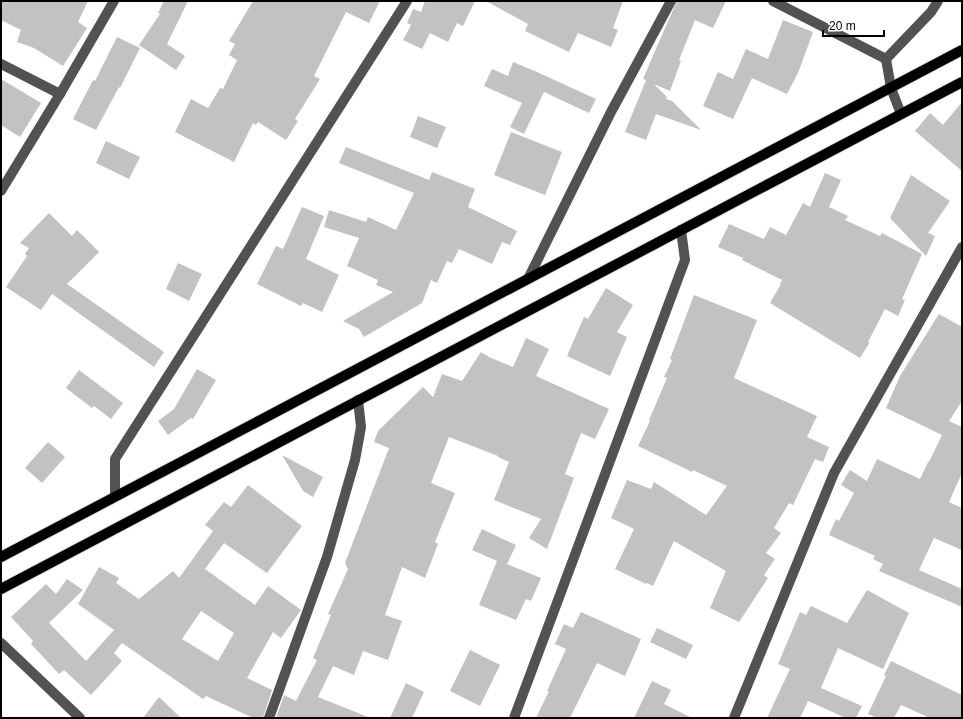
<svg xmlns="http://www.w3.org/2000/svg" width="963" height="719" viewBox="0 0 963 719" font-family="Arial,sans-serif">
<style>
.building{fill:#c2c2c2;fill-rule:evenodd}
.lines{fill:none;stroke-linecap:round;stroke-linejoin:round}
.major-casing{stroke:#dbdbdb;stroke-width:12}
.minor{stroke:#525252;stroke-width:10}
.major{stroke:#000;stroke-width:10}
</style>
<rect width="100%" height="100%" fill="#fff"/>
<g class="building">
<polygon points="1,1 88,1 78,22 87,28 63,66 34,48 17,42 21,30 1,20"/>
<polygon points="164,1 188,1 167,44 185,56 176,70 139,45 160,14 158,13"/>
<polygon points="253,1 380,1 369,23 346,12 314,76 320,79 295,119 298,121 286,140 258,122 256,125 253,123 234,162 175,132 191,99 208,108 220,88 223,89 237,60 229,55 235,44 229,41"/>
<polygon points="425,1 475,1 463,26 457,23 448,42 430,33 422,49 403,40 411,25 407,23 413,9 421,12"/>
<polygon points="486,1 623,1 613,28 618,30 611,47 578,33 569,52 525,31 528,24"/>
<polygon points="677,1 726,1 713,28 695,20 679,60 681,61 670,91 654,84 667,97 666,99 672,101 701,130 656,114 646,140 625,132 646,80 643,79 655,51"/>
<polygon points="783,20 813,32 798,73 787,94 752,78 733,119 703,106 718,72 733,79 746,49 768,59"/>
<polygon points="117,37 140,48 120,88 119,87 96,130 73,119 93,80 95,81"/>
<polygon points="513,62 537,72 596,99 589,113 544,92 524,134 510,127 522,103 484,86 492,69 508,76"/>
<polygon points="1,79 41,103 20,137 1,125"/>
<polygon points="962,102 962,171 915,131 930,113 943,125"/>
<polygon points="418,116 446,127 437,148 410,137"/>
<polygon points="511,132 562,152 545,195 494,175"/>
<polygon points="106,141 140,157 129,179 96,163"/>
<polygon points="346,147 429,180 432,172 475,189 468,207 517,231 510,245 502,242 492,264 459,249 452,263 447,261 437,283 431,280 422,303 364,337 359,329 343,321 393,292 376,285 378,280 347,266 359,238 324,227 329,210 366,222 368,217 396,230 414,193 339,163"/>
<polygon points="825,173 841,180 829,207 848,216 845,220 880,236 882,233 922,254 902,299 905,300 898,316 885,309 868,342 870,342 860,358 770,303 781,284 780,284 782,280 742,260 743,258 718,247 729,224 764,239 770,227 786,235 803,203 810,207"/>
<polygon points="911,175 950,201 928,233 935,236 926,256 890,218"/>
<polygon points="302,207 324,216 306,259 339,275 322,312 303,303 301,306 257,284 276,246 283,249"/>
<polygon points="49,213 72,236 77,230 99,252 67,284 164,352 154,367 52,294 41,310 6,287 27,256 25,254 29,248 20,243"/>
<polygon points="178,263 202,274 189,301 166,289"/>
<polygon points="606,288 633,305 617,332 627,337 610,376 567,356 584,317 588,319"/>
<polygon points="694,295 757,320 734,378 817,416 807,437 829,447 823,462 815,459 793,505 789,503 774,528 781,533 766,553 775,559 764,575 768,578 739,622 710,608 726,571 674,541 653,586 647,583 646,584 615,569 634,529 611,518 627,480 651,489 654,482 706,515 727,486 693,470 692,472 638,446 650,421 649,420 667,378 664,377 672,360 670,359"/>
<polygon points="939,314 962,327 962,401 949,421 962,427 962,473 949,502 962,508 962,550 934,538 919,570 962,589 962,607 879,571 883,564 873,559 875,556 829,535 836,519 839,521 854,493 841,485 850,470 867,481 877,459 920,479 928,462 929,462 942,435 886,408 900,376"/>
<polygon points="526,338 549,349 536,376 609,409 595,439 581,433 565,474 574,478 547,549 529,538 541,519 494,500 509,462 498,457 498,456 449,437 431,483 455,493 435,542 438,544 425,578 402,567 385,615 402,621 388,660 363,651 354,675 333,666 318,697 368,717 368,718 276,718 284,695 296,701 317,660 313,658 331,615 328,614 348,569 345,563 389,448 374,442 378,431 423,387 433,397 442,374 462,381 481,352 489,357 513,367"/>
<polygon points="197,369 216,380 193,419 191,418 168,435 158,421 174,409"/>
<polygon points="79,370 123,403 111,419 94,406 92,408 66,388"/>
<polygon points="48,442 65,457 42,483 25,468"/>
<polygon points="282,455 323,477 313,497 303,491"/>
<path d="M248,485L302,526L267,573L224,543L205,569L255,605L268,586L301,610L281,638L273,632L247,678L272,690L263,718H253L206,696L203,699L122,643L114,653L122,661L91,695L64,670L59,674L31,644L33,641L11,617L46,584L56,594L67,579L83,590L49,623L86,661L114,630L78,604L99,567L119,578L116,583L139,599L173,571L179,578L213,531L205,525L224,502L231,507ZM201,611L234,633L218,661L182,639Z"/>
<polygon points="482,529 516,545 507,564 541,578 531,601 526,599 516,620 479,605 497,561 472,550"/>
<polygon points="867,590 909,613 883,669 838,648 821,688 862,706 856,718 846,718 808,701 800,718 767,718 790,669 778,664 800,612 806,615 811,606 847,623"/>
<polygon points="581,612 641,639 625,676 597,663 570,718 536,718 549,691 547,691 566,649 555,644 564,624 573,628"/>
<polygon points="657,628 693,645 686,659 650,642"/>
<polygon points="470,650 500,665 480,706 450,691"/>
<polygon points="891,661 962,695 962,718 930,718 901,705 894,718 877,718 868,714 886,676 884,675"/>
<polygon points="652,681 671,690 664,704 692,718 634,718"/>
<polygon points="406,683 424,692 412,718 390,718"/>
<polygon points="159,697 181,718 143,718"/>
</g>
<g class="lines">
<g class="major-casing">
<g id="major">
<polyline points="1,557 962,50"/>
<polyline points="1,589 962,82"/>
</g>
</g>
<g class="minor">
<polyline points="773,1 886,59"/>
<polyline points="1,64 60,94"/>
<polyline points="901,114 891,88 886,59 931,12 938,1"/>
<polyline points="1,191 60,94 114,1"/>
<polyline points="528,279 611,112 671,1"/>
<polyline points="115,496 115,459 407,1"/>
<polyline points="1,643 80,718"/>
<polyline points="269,718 327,557 355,460 361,427 358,400"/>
<polyline points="514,718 685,260 681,230"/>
<polyline points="734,718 834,473 962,247"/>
</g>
<use href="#major" class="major"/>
</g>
<rect width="963" height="719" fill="none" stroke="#000000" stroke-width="4"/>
<path d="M823 30v6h61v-6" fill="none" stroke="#000000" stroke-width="2"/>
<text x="829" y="30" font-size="12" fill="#000000" stroke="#ffffff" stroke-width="3" paint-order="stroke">20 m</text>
</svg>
